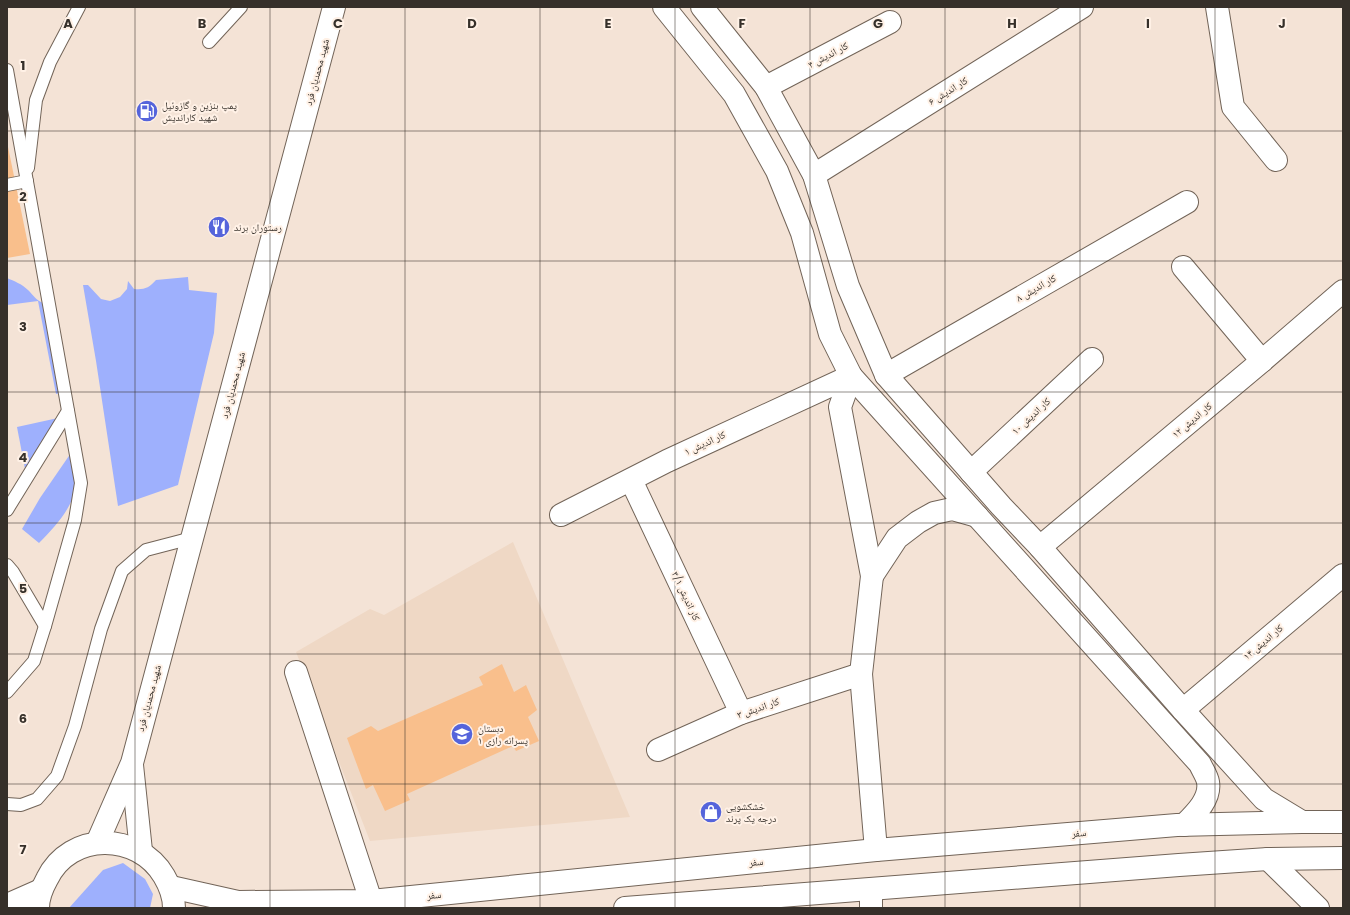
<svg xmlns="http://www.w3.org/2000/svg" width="1350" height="915" viewBox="0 0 1350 915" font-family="Poppins,'Noto Naskh Arabic',sans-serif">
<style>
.built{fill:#efd8c5}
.green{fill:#9eb0fd}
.building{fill:#f9bf8c}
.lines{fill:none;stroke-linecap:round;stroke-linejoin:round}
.service-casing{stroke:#726458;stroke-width:14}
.minor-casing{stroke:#726458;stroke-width:24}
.tertiary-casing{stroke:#726458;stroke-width:24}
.secondary-casing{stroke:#726458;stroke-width:24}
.service{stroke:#fff;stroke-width:12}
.minor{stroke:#fff;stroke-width:22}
.tertiary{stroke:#fff;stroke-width:22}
.secondary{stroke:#fff;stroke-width:22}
.grid{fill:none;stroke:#36302a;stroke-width:1;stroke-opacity:0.55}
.labels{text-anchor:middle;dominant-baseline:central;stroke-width:4;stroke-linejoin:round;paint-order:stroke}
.street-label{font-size:10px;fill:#36302a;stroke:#fff1e6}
.poi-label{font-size:10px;fill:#36302a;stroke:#fff1e6;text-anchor:start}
.grid-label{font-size:13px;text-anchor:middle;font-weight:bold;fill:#36302a;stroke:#fff1e6;stroke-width:4;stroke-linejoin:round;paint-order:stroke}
</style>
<rect width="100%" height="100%" fill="#f4e3d6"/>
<polygon class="built" points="513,542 630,817 370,841 296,652 370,609 384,615"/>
<g class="green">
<path d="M188,277L189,290L217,293L214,333L178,485L118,506L96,361L83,285H88L101,299L110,301L120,297L127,289L128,281L134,289C144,290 149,288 156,280Z"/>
<path d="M7,278C14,281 22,284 28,290C33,295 36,300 43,303L63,392L56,394L38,301L7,305Z"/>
<polygon points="58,418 29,467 25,469 17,427"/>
<path d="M73,450C74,459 77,469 77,478C77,503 56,526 39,543L22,529L40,498Z"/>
<polygon points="123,863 145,879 153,894 150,908 69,908 103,870"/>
</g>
<g class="building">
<polygon points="7,142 30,254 7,258"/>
<polygon points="502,664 514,692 526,685 537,710 528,717 539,741 516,751 513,746 407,794 410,800 385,811 373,785 366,789 347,738 371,726 378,731 483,685 479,677"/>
</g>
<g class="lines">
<g class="service-casing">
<g id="service">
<polyline points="209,42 241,7"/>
<polyline points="7,70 81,483 75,520 45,626 34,661 7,692"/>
<polyline points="28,168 36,100 50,62 79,7"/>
<polyline points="7,185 27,181"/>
<polyline points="7,510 68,411"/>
<polyline points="7,565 13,572 45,626"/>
<polyline points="7,804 21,805 37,799 57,776 75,726 101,629 122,571 146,550 192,538"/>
</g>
</g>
<g class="minor-casing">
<g id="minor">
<polyline points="1217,7 1233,107 1276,160"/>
<polyline points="766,87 890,22"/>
<polyline points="814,175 1082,7"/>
<polyline points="1183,267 1262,361"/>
<polyline points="886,375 1187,202"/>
<polyline points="971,472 1092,359"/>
<polyline points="631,480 741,713"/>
<polyline points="561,515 667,461 851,376"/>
<polyline points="1040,547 1262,361 1343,291"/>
<polyline points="296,672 371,901"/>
<polyline points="1183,710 1343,575"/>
<polyline points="658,750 741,713 861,674"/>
</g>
</g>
<g class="tertiary-casing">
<g id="tertiary">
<path d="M664,7L734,94L777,171L802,233L830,334L851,376L1200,764C1202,769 1207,776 1208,782C1211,799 1195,814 1184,825"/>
<polyline points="702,7 766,87 814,175 848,286 886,375 1001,506 1040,547 1183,710 1264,799 1302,822"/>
<polyline points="851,376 840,407 872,576 861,674 876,850"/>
<polyline points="872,576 897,538 918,522 934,513 952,509 977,516"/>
<polyline points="1268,859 1318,908"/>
<polyline points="871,908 871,890"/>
</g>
</g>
<g class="secondary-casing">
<g id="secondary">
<polyline points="132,765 141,851"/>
<polyline points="97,843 132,763 334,7"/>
<polyline points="171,887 238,902 371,901 876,850 1177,825 1302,822 1343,822"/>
<polyline points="7,905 41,890"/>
<path d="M38,908C38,898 42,888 47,879C70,831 138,832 164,876C170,886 174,896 174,908"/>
<polyline points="625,908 1179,865 1268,859 1343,858"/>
</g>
</g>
<use href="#service" class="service"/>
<use href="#minor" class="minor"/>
<use href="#tertiary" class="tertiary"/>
<use href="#secondary" class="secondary"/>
</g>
<path class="grid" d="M135,7V908M270,7V908M405,7V908M540,7V908M675,7V908M810,7V908M945,7V908M1080,7V908M1215,7V908M7,131H1343M7,261H1343M7,392H1343M7,523H1343M7,654H1343M7,784H1343"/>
<defs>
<g id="fuel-disc" transform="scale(1.15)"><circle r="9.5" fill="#5564db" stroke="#fff1e6"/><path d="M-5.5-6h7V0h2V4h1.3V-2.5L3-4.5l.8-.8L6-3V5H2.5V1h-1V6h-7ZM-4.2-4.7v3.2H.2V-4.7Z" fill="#fff"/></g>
<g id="restaurant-disc" transform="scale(1.15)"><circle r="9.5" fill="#5564db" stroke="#fff1e6"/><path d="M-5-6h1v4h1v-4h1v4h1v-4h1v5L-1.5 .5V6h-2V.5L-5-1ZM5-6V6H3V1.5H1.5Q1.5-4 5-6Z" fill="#fff"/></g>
<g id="school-disc" transform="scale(1.15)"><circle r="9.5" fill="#5564db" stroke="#fff1e6"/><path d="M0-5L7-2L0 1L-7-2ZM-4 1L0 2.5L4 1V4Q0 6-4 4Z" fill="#fff"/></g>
<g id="shop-disc" transform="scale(1.15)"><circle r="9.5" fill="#5564db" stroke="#fff1e6"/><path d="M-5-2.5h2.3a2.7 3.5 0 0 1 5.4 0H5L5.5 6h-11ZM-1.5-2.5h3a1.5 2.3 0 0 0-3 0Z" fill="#fff"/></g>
</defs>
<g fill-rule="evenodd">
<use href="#fuel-disc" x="147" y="111"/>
<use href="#restaurant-disc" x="219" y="227"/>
<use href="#school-disc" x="462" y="734"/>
<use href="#shop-disc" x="711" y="812"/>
</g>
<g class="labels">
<g class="street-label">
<text transform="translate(828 55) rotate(-28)">۴ کار اندیش</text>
<text transform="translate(317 72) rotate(-75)">شهید محمدیان فرد</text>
<text transform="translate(948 91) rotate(-32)">۶ کار اندیش</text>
<text transform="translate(1036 288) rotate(-30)">۸ کار اندیش</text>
<text transform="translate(233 385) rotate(-75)">شهید محمدیان فرد</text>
<text transform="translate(1031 416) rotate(-43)">۱۰ کار اندیش</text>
<text transform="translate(1192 420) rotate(-40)">۱۲ کار اندیش</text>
<text transform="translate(705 443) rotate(-25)">۱ کار اندیش</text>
<text transform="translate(686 596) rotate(65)">۳/۱ کار اندیش</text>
<text transform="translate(1263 642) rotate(-40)">۱۴ کار اندیش</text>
<text transform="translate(149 698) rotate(-75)">شهید محمدیان فرد</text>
<text transform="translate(758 708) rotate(-19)">۳ کار اندیش</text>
<text transform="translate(1079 833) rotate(-5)">سفر</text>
<text transform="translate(756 862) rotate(-6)">سفر</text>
<text transform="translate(434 895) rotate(-6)">سفر</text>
</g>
<g class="poi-label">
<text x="162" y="105">پمپ بنزین و گازوئیل<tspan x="162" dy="12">شهید کاراندیش</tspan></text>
<text x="234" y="227">رستوران برند</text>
<text x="478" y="728">دبستان<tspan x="478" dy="12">پسرانه رازی ۱</tspan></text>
<text x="726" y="806">خشکشویی<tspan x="726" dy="12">درجه یک پرند</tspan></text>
</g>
</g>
<g class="grid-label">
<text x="68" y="28">A</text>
<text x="202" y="28">B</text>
<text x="338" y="28">C</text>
<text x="472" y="28">D</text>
<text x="608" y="28">E</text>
<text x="742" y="28">F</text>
<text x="878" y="28">G</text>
<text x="1012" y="28">H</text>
<text x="1148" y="28">I</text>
<text x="1282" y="28">J</text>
<text x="23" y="70">1</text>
<text x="23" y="201">2</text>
<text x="23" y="331">3</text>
<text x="23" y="462">4</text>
<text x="23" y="593">5</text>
<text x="23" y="723">6</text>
<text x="23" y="854">7</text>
</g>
<rect width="1350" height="915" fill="none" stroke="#36302a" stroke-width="16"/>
</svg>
